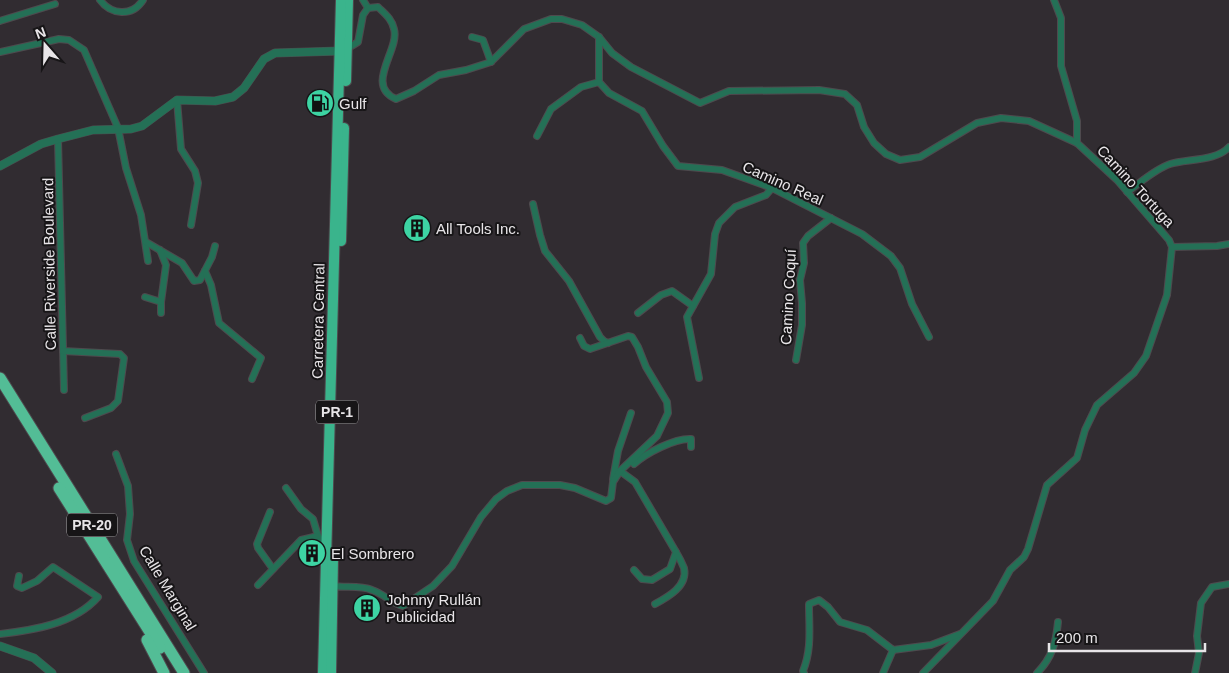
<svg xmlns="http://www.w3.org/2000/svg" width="1229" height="673" viewBox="0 0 1229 673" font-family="Arial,sans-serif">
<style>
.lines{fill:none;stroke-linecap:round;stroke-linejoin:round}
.minor-casing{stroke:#4e4a4e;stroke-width:8}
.tertiary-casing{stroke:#4e4a4e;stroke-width:9}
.trunk-casing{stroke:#4e4a4e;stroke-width:12}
.motorway-casing{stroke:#4e4a4e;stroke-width:13}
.minor{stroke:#247056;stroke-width:6}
.tertiary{stroke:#247056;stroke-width:8}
.trunk{stroke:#3ab48c;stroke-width:10}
.motorway{stroke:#53bd96;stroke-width:11}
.labels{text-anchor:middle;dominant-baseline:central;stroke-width:4;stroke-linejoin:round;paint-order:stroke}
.shield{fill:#171517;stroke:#a9a7a9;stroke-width:1}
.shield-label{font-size:14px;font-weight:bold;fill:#e8e5e8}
.poi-label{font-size:15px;fill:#e8e5e8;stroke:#171517;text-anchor:start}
.street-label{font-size:15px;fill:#e8e5e8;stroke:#171517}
</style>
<rect width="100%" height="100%" fill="#312c31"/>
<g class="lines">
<g class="minor-casing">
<g id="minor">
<path d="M100,0C111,15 132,17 143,0"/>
<polyline points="363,0 368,8"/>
<polyline points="1054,0 1061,18 1061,66 1077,121 1077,143"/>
<path d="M368,8L378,7C385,14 392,19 394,29C400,50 364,85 396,99L414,91L439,75L466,70L491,62L524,29L551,19H562L582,25L599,37L612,53L631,67L700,103L729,91L819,90L845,94L857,105L864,127L874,143L886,154L900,160L920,157L977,123L1001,118L1029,121L1077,143L1117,180L1169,240L1172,247L1167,295L1146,356L1134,373L1097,405L1085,430L1077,458L1047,485L1028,549L1024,557L1010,570L993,601L923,673"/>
<polyline points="0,21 55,4"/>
<polyline points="472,37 483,40 491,62"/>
<polyline points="599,37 599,82 609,93 642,111 663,146 678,166 722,170 772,188 862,234 891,256 900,268 912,304 929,337"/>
<polyline points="345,50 358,42 363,15 368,8"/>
<polyline points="0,52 59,39 69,40 84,50 118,128 126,168 141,215 148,261"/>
<polyline points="177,100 181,149 195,171 198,183 191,225"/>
<polyline points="537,136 551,109 581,87 599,82"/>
<polyline points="58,139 64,390"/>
<path d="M1127,192C1140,183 1155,169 1170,164C1187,159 1217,161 1229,147"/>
<polyline points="533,204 540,235 545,251 569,281 600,337 604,341 608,343"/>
<polyline points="146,242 182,263 194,281 200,280 212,257 215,246"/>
<polyline points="1172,247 1217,246 1229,244"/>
<polyline points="160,250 166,265 161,302 161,313"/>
<polyline points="205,271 211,285 219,323 261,358 252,379"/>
<polyline points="145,297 161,302"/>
<polyline points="638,313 661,295 672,291 693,306"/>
<polyline points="63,351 120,354 124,358 118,401 111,408 85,418"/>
<polyline points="796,360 802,325 802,303 800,280 804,263 803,243 808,236 831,218"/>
<polyline points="699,378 687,317 711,274 715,234 719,223 735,207 766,195 772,188"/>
<polyline points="116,454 128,486 130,514 127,540 134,561 204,673"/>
<path d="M634,464C646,453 675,438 691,439V447"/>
<polyline points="620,471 635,482 676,552 670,569 652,580 642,579 634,570"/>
<polyline points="613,479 618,451 631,413"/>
<polyline points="286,488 301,509 313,519 318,536 326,548"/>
<polyline points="270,512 257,544 258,548 273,569"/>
<polyline points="258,585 301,540 318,536"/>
<path d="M333,586C345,588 361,585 372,590C384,594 391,603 403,606L433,586L452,566L481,517L496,499L507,491L522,485H560L575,488L606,501L611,498L613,482L620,471L657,436L668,413L667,402L646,367L638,347L632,337L628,336L590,349L584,346L580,338"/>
<path d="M655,604C668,597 688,586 684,568C682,563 679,557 676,552"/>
<path d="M0,634C34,630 74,624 98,597L53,567L37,581L22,588L17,586L19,576"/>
<path d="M804,673L803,671C812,649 809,628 809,604L819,600L828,607L840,622L867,630L893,650L931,645L960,634"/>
<polyline points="883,673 893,650"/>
<path d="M1037,673C1052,658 1056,643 1058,622"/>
<polyline points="1195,673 1199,653 1197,636 1201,603 1212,587 1229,584"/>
</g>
</g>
<g class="tertiary-casing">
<g id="tertiary">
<polyline points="0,166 41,144 58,139 93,130 131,129 142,126 177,100 215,101 233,97 244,88 264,59 275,53 340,51"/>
<polyline points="0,646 34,658 52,673"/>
</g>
</g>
<g class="trunk-casing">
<g id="trunk">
<polyline points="346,81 348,0"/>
<polyline points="341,241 344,128"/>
<polyline points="323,673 341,0"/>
<polyline points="331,673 333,558"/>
</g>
</g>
<g class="motorway-casing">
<g id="motorway">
<polyline points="0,378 184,673"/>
<polyline points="59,488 160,648"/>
<polyline points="147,640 164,673"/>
</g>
</g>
<use href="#minor" class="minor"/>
<use href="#tertiary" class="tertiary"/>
<use href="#trunk" class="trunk"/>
<use href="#motorway" class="motorway"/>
</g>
<defs>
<g id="fuel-disc" transform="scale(1.4375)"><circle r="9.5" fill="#3dd4a3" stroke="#171517"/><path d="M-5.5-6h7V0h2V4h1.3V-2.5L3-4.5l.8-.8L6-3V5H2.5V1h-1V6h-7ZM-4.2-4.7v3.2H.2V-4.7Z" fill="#111"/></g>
<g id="building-disc" transform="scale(1.4375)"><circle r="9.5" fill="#3dd4a3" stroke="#171517"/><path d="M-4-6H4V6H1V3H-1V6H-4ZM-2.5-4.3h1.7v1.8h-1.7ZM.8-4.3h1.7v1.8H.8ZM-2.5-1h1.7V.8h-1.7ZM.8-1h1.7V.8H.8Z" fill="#111"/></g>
</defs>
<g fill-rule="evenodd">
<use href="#fuel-disc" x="320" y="103"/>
<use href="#building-disc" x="417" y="228"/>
<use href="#building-disc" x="312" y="553"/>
<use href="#building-disc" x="367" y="608"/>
</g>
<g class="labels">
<g class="shield">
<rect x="316" y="400.5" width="42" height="23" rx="4"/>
<rect x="67" y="513.5" width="50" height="23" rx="4"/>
</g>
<g class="shield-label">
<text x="337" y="412">PR-1</text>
<text x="92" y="525">PR-20</text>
</g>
<g class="poi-label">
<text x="339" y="103">Gulf</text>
<text x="436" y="228">All Tools Inc.</text>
<text x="331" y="553">El Sombrero</text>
<text x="386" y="599">Johnny Rullán<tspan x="386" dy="17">Publicidad</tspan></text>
</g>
<g class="street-label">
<text transform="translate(783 183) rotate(24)">Camino Real</text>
<text transform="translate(1136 186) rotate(47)">Camino Tortuga</text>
<text transform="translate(49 264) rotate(-91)">Calle Riverside Boulevard</text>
<text transform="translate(788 297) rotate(-87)">Camino Coquí</text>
<text transform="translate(318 321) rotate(-89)">Carretera Central</text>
<text transform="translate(168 588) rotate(59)">Calle Marginal</text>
</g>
</g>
<g transform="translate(45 45) rotate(340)" stroke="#171517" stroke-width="4" paint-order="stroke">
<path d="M0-4L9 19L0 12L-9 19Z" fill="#e8e5e8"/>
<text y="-8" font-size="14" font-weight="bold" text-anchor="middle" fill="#e8e5e8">N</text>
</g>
<path d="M1049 643v8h156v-8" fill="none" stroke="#e8e5e8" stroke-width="2.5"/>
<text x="1056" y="643" font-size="15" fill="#e8e5e8" stroke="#171517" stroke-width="4" paint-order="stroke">200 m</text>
</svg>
